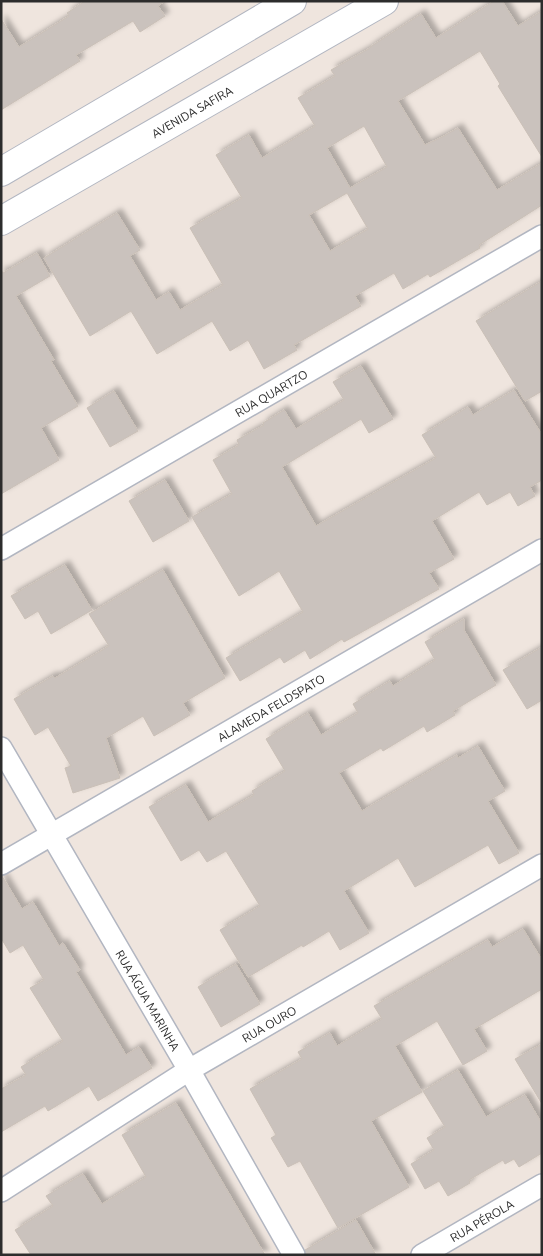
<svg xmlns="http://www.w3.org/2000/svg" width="543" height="1256" viewBox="0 0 543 1256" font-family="Ubuntu,sans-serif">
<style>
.building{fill:#cac2bd;stroke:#cac0b7;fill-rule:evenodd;filter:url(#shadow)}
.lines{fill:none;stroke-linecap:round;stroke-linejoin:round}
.minor-casing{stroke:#b2b6c1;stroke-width:24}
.tertiary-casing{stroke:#b2b6c1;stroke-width:30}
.minor{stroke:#fff;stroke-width:21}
.tertiary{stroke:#fff;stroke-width:28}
.labels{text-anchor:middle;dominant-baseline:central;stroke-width:4.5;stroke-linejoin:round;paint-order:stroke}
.street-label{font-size:12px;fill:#2c2c2c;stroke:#fff}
</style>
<defs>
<filter id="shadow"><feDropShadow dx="4.5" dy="-4.5" stdDeviation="2.5" flood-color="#0004"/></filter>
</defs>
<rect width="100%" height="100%" fill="#efe5de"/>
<g class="building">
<polygon points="85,1 165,1 158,6 165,16 140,32 133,21 76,55 80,61 1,110 1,19 19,47 69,16 67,13"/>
<path d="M494,1H502L518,26L542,11V157L498,86L500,84L480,51L398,101L425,145L442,137L458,128L497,190L542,163V205L479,245L480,248L430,277L428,274L403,289L394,273L355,296L361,306L294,345L297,350L264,369L248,340L230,351L212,321L157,354L131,311L90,336L44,258L117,213L140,250L130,256L156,300L169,292L180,310L223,285L190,228L242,198L216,155L249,135L262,158L315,126L298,98L335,76L331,70L370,48V47L421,14L436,38ZM364,126L387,167L350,188L327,148ZM347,193L368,229L330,251L309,215Z"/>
<polygon points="37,253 50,276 16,296 54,360 51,361 78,406 41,428 59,460 1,494 1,270 3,273"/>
<polygon points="542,281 542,391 525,401 476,321"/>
<polygon points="361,366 393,419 369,433 361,419 282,467 316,526 436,458 422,435 468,407 473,415 514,390 542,435 542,480 530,487 535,496 518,506 510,492 487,505 479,492 432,521 454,559 429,573 439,589 344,642 342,639 310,659 305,650 284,663 280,657 240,681 226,658 303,612 279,571 239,596 192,517 232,494 213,460 239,445 237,440 264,425 263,423 284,410 296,429 344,400 333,382"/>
<polygon points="114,391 138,431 110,447 87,408"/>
<polygon points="165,480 189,521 153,542 129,501"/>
<polygon points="65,565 92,610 51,634 38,611 25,619 11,596"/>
<polygon points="163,570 225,678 183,703 190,715 154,736 143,716 106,738 120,778 73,793 65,768 71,766 48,727 35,735 14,699 53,676 55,678 109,646 89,614"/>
<polygon points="464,619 464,630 496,685 453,711 455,715 427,732 424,726 383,751 381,748 339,773 362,811 457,755 458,758 478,746 505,791 488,801 519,853 499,864 488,845 415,887 398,858 344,891 369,933 340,950 329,931 303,947 302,945 248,977 220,930 260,906 226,851 207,862 199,850 181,861 149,807 186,785 208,822 254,795 252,791 285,771 266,739 308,713 321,735 358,713 353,704 390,681 393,686 435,660 425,642"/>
<polygon points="542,647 542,700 527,709 503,670"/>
<polygon points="1,876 2,876 22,909 33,902 59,946 63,943 80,970 76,972 126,1055 139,1047 152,1068 98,1101 89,1086 48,1111 45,1106 1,1132 1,1089 26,1075 21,1067 63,1041 30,988 44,980 23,945 10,953 1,938"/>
<polygon points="523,929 542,960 542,989 474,1029 487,1051 463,1065 437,1021 395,1046 422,1092 371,1121 409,1187 338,1228 300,1161 288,1167 271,1138 276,1135 250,1089 302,1059 298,1052 330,1033 337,1046 382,1019 374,1006 488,940 492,947"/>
<polygon points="236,964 260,1004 221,1027 198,987"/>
<polygon points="542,1044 542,1104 515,1059"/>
<polygon points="458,1070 486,1117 525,1095 542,1124 542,1153 519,1167 514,1159 505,1164 503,1160 469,1180 470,1183 448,1196 439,1181 425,1189 411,1164 434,1150 427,1138 445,1127 423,1091"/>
<polygon points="176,1103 265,1255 31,1255 15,1230 53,1206 46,1196 83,1174 102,1204 146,1177 122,1135"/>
<polygon points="356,1220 376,1255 306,1255 305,1250"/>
</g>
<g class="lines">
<g class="minor-casing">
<g id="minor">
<path id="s1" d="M1,549L542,236"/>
<path id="s2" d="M1,748L189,1070L294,1255"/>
<path id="s3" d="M1,864L542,550"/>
<path id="s4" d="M1,1191L189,1070L542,865"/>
<path id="s5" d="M422,1255L542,1185"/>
</g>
</g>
<g class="tertiary-casing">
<g id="tertiary">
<polyline points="1,172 292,1"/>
<path id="s6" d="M1,221L384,1"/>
</g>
</g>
<use href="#minor" class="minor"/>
<use href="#tertiary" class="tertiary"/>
</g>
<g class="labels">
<g class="street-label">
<text stroke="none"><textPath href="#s6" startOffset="220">AVENIDA SAFIRA</textPath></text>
<text stroke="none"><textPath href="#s1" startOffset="312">RUA QUARTZO</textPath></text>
<text stroke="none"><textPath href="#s3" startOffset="312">ALAMEDA FELDSPATO</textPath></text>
<text stroke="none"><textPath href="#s2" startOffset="292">RUA ÁGUA MARINHA</textPath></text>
<text stroke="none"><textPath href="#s4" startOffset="316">RUA OURO</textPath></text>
<text stroke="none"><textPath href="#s5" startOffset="69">RUA PÉROLA</textPath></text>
</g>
</g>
<rect width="543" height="1256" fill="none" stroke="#2c2c2c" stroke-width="5"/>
</svg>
